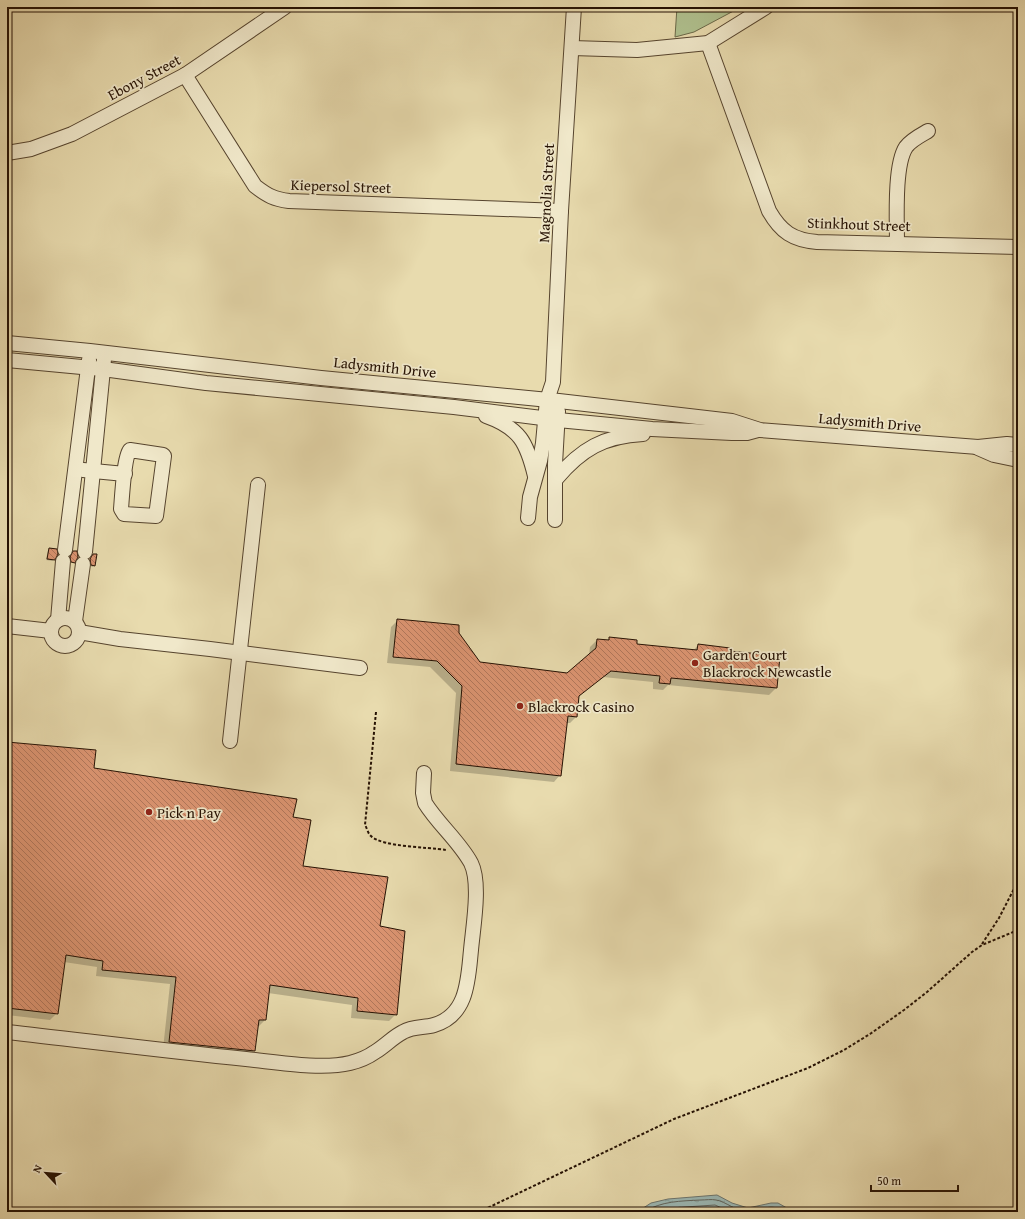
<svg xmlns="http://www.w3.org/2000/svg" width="1025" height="1219" viewBox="0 0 1025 1219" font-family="'Gentium Book Plus',serif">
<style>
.green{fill:#b0c18f;stroke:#6a6949}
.water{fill:url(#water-ripples);stroke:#6c756e}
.shadow{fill:#0003}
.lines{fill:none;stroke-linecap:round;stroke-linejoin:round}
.shore{stroke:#60645c;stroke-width:1}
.building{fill:url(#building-back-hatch);stroke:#251103}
.minor-casing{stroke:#56442e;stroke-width:16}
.path{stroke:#251103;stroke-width:2;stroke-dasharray:3 2;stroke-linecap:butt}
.minor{stroke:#f0e8ca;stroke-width:14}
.poi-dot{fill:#8f2418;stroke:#f0e8ca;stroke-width:1.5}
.labels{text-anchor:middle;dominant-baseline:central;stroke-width:3.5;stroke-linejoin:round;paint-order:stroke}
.street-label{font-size:15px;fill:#251103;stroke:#f0e8ca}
.poi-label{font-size:15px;fill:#251103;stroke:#f0e8ca;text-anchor:start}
</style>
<defs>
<pattern id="water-ripples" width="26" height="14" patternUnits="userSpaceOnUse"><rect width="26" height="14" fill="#9bb8b5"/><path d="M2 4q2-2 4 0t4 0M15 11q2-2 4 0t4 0" fill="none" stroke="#859d9a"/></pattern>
<pattern id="building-back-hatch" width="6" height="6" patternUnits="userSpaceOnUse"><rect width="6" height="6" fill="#db9471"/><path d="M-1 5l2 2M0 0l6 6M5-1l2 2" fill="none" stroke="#b1775b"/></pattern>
</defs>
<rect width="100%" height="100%" fill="#e8dbae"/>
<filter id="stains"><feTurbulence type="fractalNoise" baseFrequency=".005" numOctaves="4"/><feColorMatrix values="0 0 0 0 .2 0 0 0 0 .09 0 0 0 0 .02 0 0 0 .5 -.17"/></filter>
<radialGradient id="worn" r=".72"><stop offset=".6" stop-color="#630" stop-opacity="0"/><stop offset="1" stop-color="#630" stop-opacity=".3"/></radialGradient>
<polygon class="green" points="677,7 741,7 694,32 675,37"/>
<polygon class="water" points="717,1195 732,1203 748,1208 771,1203 778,1203 794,1212 637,1212 651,1203 668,1199"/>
<g class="shadow">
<polygon points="49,549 54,560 52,561 46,560 48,550"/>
<polygon points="92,556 94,565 93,567 90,566 89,561"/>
<polygon points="398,620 458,634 480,663 567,674 589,655 590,647 597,640 607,641 610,638 636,645 693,651 698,645 729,652 776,688 769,695 668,685 663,690 653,689 653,682 603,677 578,697 576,717 570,723 566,723 560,775 554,782 450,771 456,693 430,667 387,663 391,627"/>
<polygon points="7,743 93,769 292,818 302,867 379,927 396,1014 389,1021 351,1018 352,1005 268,993 265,1020 258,1027 257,1027 254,1051 247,1058 163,1049 170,984 96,976 97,967 64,962 57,1013 50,1020 7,1015"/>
</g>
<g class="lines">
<g class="shore">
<path d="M644,1212C661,1201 681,1201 701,1200C705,1200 712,1199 716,1200C725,1201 737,1212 748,1212C766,1212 766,1201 786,1212"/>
<polyline points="654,1212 670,1208 715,1205 731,1212"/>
</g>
</g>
<g class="building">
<polygon points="49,548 57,549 58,554 55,560 47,559"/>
<polygon points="73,551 77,551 78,557 75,563 71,562 70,557"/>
<polygon points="93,554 97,554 95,566 91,565 90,559"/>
<polygon points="397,619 459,625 459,633 480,662 567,673 596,648 597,639 609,640 609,637 637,640 637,644 697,650 698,644 730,648 730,651 780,656 777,688 671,678 670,684 659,683 660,676 611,671 579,696 577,717 568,716 561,776 456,764 462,686 437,661 393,657"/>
<polygon points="7,742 96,750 94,768 297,799 293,817 311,820 303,866 388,877 380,926 405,931 397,1015 357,1011 358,998 270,985 266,1020 259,1020 255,1051 169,1042 176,977 102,970 103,961 66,955 58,1014 7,1008"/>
</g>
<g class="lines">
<g class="minor-casing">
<g id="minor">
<path d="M708,43L769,211C781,232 793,240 817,242L1018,247"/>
<polyline points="572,48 637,50 708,43 766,7"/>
<path d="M185,75L255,186C268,196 274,199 289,201L561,211"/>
<polyline points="7,153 31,149 72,134 185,75 285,7"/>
<path d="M897,243C897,221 894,165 906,147C911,140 921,135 928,131"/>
<polyline points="7,343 90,351 321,378 559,401 689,416 732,421 760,430 978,447 1007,444 1018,445"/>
<polyline points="7,360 103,369 206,383 454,407 558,420 652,429 732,433 747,433 758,430"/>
<path d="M486,416C520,428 527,443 535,476"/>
<polyline points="978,448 994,455 1018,460"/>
<path d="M130,450L163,455L164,456L156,516L124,514L121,509C122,498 124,457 130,450Z"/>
<polyline points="83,470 125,474"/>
<path d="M556,479C581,449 604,436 643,434"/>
<polyline points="528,518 530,497 540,461 543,443 547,400 553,382 561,211 574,7"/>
<polyline points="555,520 555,464 558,411"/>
<polyline points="65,550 89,360"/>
<polyline points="85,552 104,359"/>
<circle cx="65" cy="632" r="14"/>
<polyline points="58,620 63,561"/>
<polyline points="75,621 83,564"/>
<polyline points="7,626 51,631"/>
<polyline points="79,632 120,639 210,649 360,668"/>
<polyline points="230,741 258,485"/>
<path d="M7,1032C87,1041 166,1051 246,1059C276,1062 321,1070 350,1063C358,1061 368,1057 375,1052C385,1046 393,1037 403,1032C413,1026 424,1028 434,1025C468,1015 468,979 471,950C473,927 481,883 471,863C459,841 438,824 425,803L423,793L424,773"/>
</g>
</g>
<g class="path">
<path d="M376,712L365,825C367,828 368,834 371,836C382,847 428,847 446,850"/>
<polyline points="982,944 999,918 1018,881"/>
<polyline points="479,1212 674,1119 808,1068 844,1050 870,1034 904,1010 927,992 972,952 982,945 1018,930"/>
</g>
<use href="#minor" class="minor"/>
</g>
<g class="poi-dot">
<circle cx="695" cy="663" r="4"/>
<circle cx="520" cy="706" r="4"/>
<circle cx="149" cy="812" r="4"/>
</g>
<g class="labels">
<g class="street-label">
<text transform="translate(144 77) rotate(-28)">Ebony Street</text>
<text transform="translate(341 186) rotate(2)">Kiepersol Street</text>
<text transform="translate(546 193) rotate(-87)">Magnolia Street</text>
<text transform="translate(859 224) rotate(2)">Stinkhout Street</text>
<text transform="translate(385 367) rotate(6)">Ladysmith Drive</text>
<text transform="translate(870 422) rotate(5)">Ladysmith Drive</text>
</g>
<g class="poi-label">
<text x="703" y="654">Garden Court<tspan x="703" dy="17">Blackrock Newcastle</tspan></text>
<text x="528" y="706">Blackrock Casino</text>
<text x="157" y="812">Pick n Pay</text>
</g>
</g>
<rect width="1025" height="1219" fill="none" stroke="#e8dbae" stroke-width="24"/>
<rect x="8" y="8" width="1009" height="1203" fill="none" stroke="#251103" stroke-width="2"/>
<rect x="12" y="12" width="1001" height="1195" fill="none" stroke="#251103"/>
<g transform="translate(46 1173) rotate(296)" stroke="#f0e8ca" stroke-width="3" paint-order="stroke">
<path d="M0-3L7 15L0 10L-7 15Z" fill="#251103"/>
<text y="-6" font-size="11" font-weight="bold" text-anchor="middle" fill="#251103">N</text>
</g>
<path d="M871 1185v6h87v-6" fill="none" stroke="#251103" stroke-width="2"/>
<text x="877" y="1185" font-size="12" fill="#251103" stroke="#f0e8ca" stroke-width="3" paint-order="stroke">50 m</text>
<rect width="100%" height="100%" filter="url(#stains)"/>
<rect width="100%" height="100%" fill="url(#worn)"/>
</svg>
